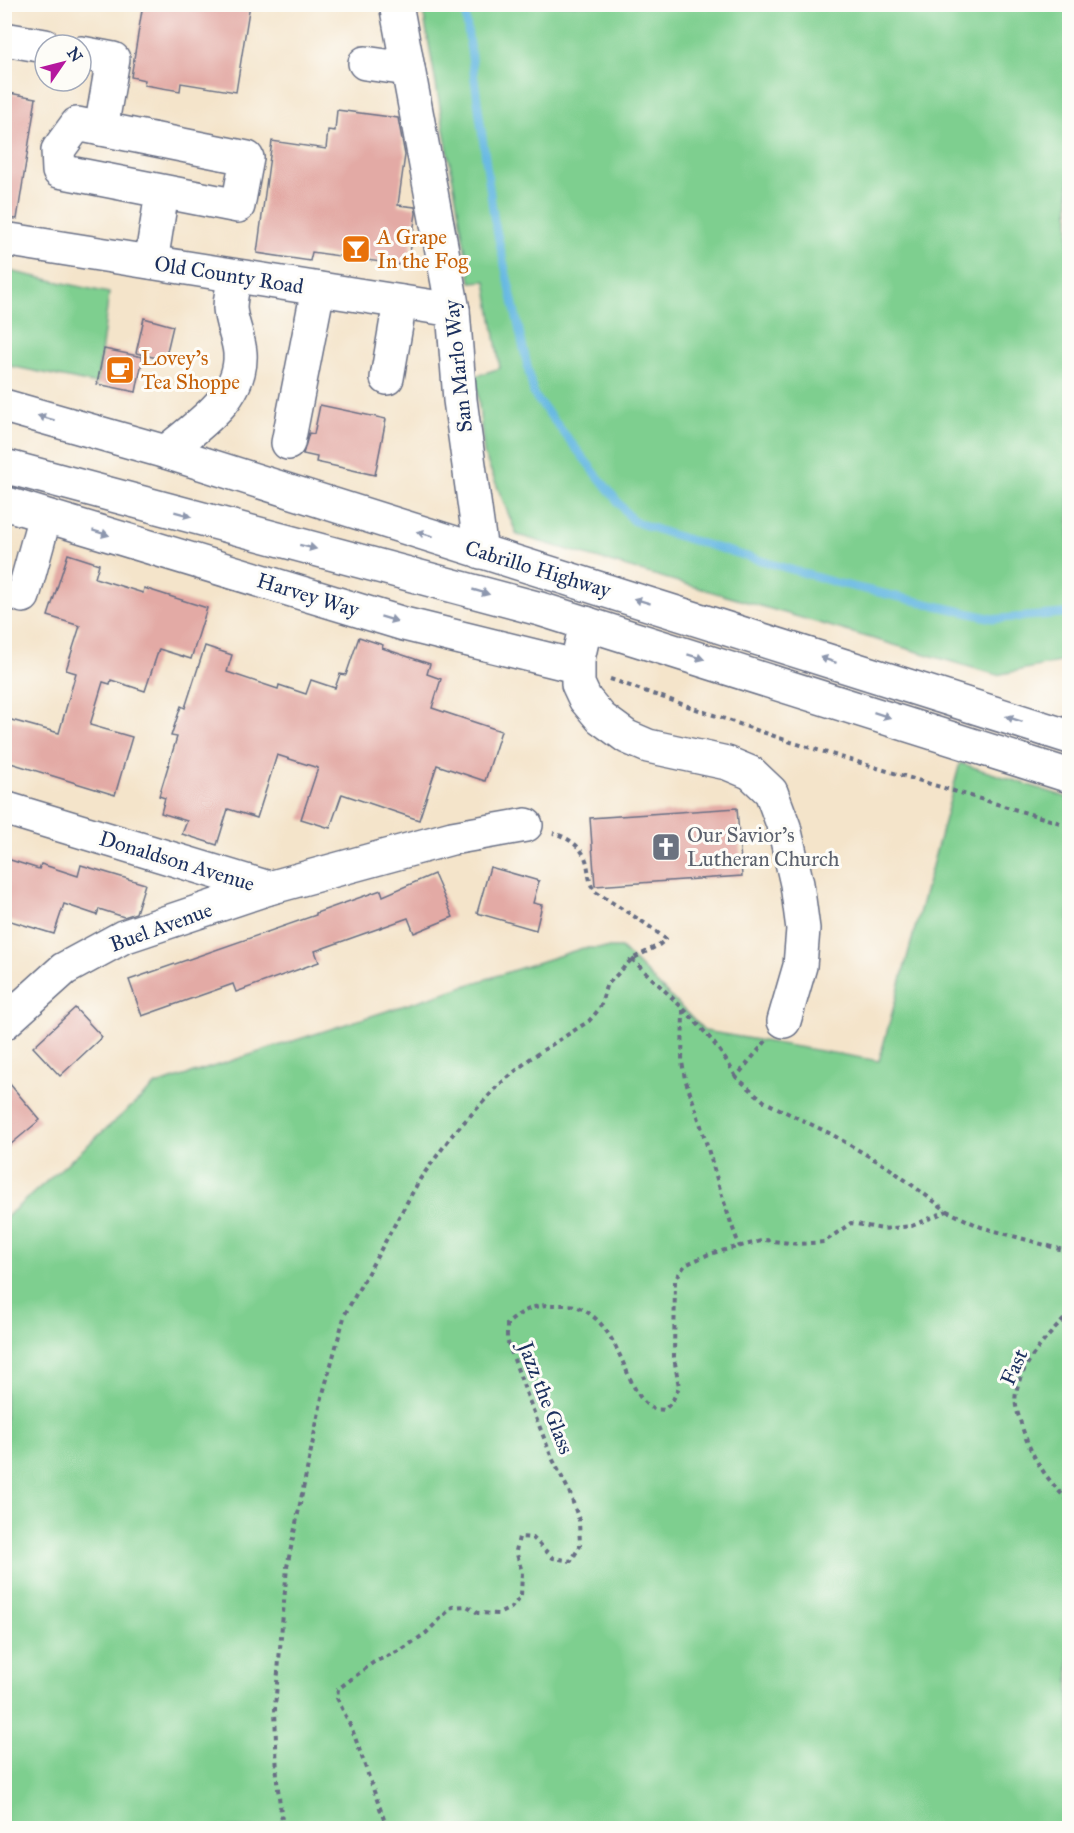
<svg xmlns="http://www.w3.org/2000/svg" width="1074" height="1833" viewBox="0 0 1074 1833" font-family="'IM FELL Great Primer',serif">
<style>
.green{fill:#7ecf8f;stroke:#4c7f76;stroke-width:1.5}
.lines{fill:none;stroke-linecap:round;stroke-linejoin:round}
.stream{stroke:#67b9e2;stroke-width:8}
.building{fill:#e3aaa5}
.minor-casing{stroke:#676e84;stroke-width:36}
.highway-casing{stroke:#676e84;stroke-width:36}
.path{stroke:#676e84;stroke-width:4;stroke-dasharray:4.5 4.5;stroke-linecap:butt}
.minor{stroke:#fff;stroke-width:33}
.highway{stroke:#fff;stroke-width:33}
.oneway{fill:#8d97ae}
.labels{text-anchor:middle;dominant-baseline:central;stroke-width:6;stroke-linejoin:round;paint-order:stroke}
.food-label{font-size:21px;fill:#c56008;stroke:#fdfcf7;text-anchor:start}
.street-label{font-size:21px;fill:#1b2f5e;stroke:#fdfcf7}
.worship-label{font-size:21px;fill:#5b616d;stroke:#fdfcf7;text-anchor:start}
</style>
<rect width="100%" height="100%" fill="#fdfcf7"/>
<filter id="ink" filterUnits="userSpaceOnUse"><feTurbulence type="fractalNoise" baseFrequency=".0167" numOctaves="2"/><feDisplacementMap in="SourceGraphic" scale="12" xChannelSelector="R" yChannelSelector="G"/><feConvolveMatrix kernelMatrix="1 2 1 2 8 2 1 2 1" color-interpolation-filters="sRGB"/></filter>
<filter id="wash" filterUnits="userSpaceOnUse"><feTurbulence type="fractalNoise" baseFrequency=".008" numOctaves="4" result="noise"/><feDisplacementMap in="SourceGraphic" scale="24" xChannelSelector="R" yChannelSelector="G"/><feGaussianBlur stdDeviation="1.35" result="paint"/><feColorMatrix in="noise" values="0 0 0 0 0 0 0 0 0 0 0 0 0 0 0 0 0 1.4 0 .05"/><feComposite in="paint" operator="in"/></filter>
<g filter="url(#wash)">
<rect width="100%" height="100%" fill="#f4e4ca"/>
<g class="green">
<polygon points="422,5 1069,5 1069,660 997,675 517,535 484,454 476,376 500,368 486,281 471,282"/>
<polygon points="5,270 109,293 97,384 5,365"/>
<polygon points="960,763 1069,798 1069,1828 5,1828 5,1218 156,1085 583,948 621,948 705,1031 879,1061"/>
</g>
<g class="lines">
<polyline class="stream" points="464,4 494,219 534,395 633,521 667,533 837,583 995,619 1070,613"/>
</g>
<g id="blocks">
<g class="building">
<polygon points="143,4 250,4 236,92 181,83 180,91 144,85 145,80 131,77"/>
<polygon points="4,92 36,98 17,219 4,218"/>
<polygon points="337,110 398,118 405,155 398,205 415,207 416,213 408,266 312,252 310,261 257,253 272,141 326,149 328,130 335,131"/>
<polygon points="144,318 173,326 165,360 136,353"/>
<polygon points="104,349 143,357 136,392 97,384"/>
<polygon points="320,405 386,419 375,475 316,462 317,457 303,454 309,433 314,434"/>
<polygon points="68,554 99,564 95,578 143,593 144,588 207,608 191,659 159,649 145,691 111,680 110,684 103,682 90,725 132,737 115,795 4,761 4,718 59,733 76,673 66,670 80,626 48,616"/>
<polygon points="359,637 383,645 382,648 430,664 427,674 441,679 432,708 501,731 485,781 437,765 419,820 342,794 330,828 301,819 318,768 277,755 257,818 228,809 217,845 182,834 187,821 161,813 165,798 159,796 177,737 171,736 181,706 185,708 205,646 232,655 227,672 278,689 279,685 306,694 311,680 335,688 340,674 346,675"/>
<polygon points="737,808 742,876 595,886 590,818"/>
<polygon points="4,858 39,869 41,864 78,876 81,865 145,884 136,913 124,917 99,909 97,915 64,904 54,934 4,919"/>
<polygon points="490,867 539,881 533,903 542,905 536,930 477,913"/>
<polygon points="434,874 453,917 414,933 408,918 315,951 319,962 236,992 233,984 142,1016 129,980 316,915 316,913 381,890 383,896"/>
<polygon points="75,1008 102,1037 60,1076 33,1047"/>
<polygon points="4,1077 40,1120 4,1150"/>
</g>
</g>
</g>
<g filter="url(#ink)">
<use href="#blocks" fill-opacity="0" stroke="#676e84" stroke-width="1.5"/>
<g class="lines">
<g class="minor-casing">
<g id="minor">
<polyline points="396,4 453,310 460,400 481,552"/>
<polyline points="4,39 45,46"/>
<polyline points="81,53 113,59 101,129"/>
<polyline points="365,63 408,69"/>
<polygon points="77,124 247,158 238,206 59,171 58,150"/>
<polyline points="4,239 453,310"/>
<polyline points="151,262 162,193"/>
<polyline points="387,378 400,302"/>
<polyline points="288,443 318,289"/>
<path d="M166,452C196,426 243,398 240,353C239,338 231,323 230,308C230,298 233,286 235,276"/>
<polyline points="4,503 404,624 567,664 574,663 578,659 586,623"/>
<polyline points="23,596 45,516"/>
<polyline points="578,659 578,684 585,699 601,718 627,737 648,746 727,763 751,773 771,792 784,827 797,884 803,929 800,966 784,1021"/>
<polyline points="4,808 269,888"/>
<polyline points="4,1023 64,969 123,937 269,888 452,838 526,825"/>
</g>
</g>
<g class="highway-casing">
<g id="highway">
<polyline points="4,406 166,452 1070,737"/>
<polyline points="4,466 540,609 1070,776"/>
</g>
</g>
<g class="path">
<polyline points="610,679 791,742 1070,826"/>
<path d="M632,959C668,995 712,1031 736,1077"/>
<path d="M683,1010L682,1062L685,1079C706,1134 718,1192 740,1247"/>
<polyline points="766,1041 736,1077 765,1102 831,1134 889,1168 947,1211 981,1227 1070,1252"/>
<path d="M1070,1313C1049,1335 1022,1361 1016,1393C1014,1401 1017,1412 1020,1420C1029,1453 1045,1479 1070,1502"/>
<path d="M283,1828L277,1781L275,1707L287,1567L322,1397L345,1314L420,1179L453,1134L499,1085L531,1058L589,1021L600,1008L606,986L632,959L659,945L666,939L646,924L594,891C589,883 589,873 587,864C584,848 568,837 553,833"/>
<path d="M387,1828L352,1729L337,1698L338,1689L374,1662L401,1650L426,1633L452,1607L467,1606L478,1613L498,1614L511,1608L521,1596L522,1572L516,1551L519,1537L533,1538L553,1558L571,1561L580,1546L579,1520L569,1491L552,1458L525,1390L507,1340V1324C523,1310 535,1304 556,1305C562,1305 569,1305 575,1306C624,1323 624,1397 654,1409C657,1410 661,1409 664,1410L672,1402L679,1387L674,1357L675,1280L685,1265L709,1254L765,1240L798,1244L824,1242L851,1223L883,1229L912,1226L947,1211"/>
</g>
<use href="#minor" class="minor"/>
<use href="#highway" class="highway"/>
</g>
<defs><path id="oneway-solid" d="M-6-.8H1V-3.2L6.5 0L1 3.2V.8H-6Z" transform="scale(1.5)"/></defs>
<g class="oneway">
<use href="#oneway-solid" transform="translate(46 418) rotate(-164)"/>
<use href="#oneway-solid" transform="translate(183 514) rotate(15)"/>
<use href="#oneway-solid" transform="translate(101 533) rotate(17)"/>
<use href="#oneway-solid" transform="translate(425 534) rotate(-163)"/>
<use href="#oneway-solid" transform="translate(308 547) rotate(14)"/>
<use href="#oneway-solid" transform="translate(481 592) rotate(16)"/>
<use href="#oneway-solid" transform="translate(642 601) rotate(-163)"/>
<use href="#oneway-solid" transform="translate(389 619) rotate(17)"/>
<use href="#oneway-solid" transform="translate(696 657) rotate(17)"/>
<use href="#oneway-solid" transform="translate(828 660) rotate(-162)"/>
<use href="#oneway-solid" transform="translate(882 715) rotate(18)"/>
<use href="#oneway-solid" transform="translate(1014 719) rotate(-162)"/>
</g>
</g>
<defs>
<g id="bar-square" transform="scale(1.5)"><rect x="-9" y="-9" width="18" height="18" rx="4" fill="#e8710a" stroke="#fdfcf7"/><path d="M-6-5H6L.8 .8V4.5H3.5V6h-7V4.5H-.8V.8Z" fill="#fff"/></g>
<g id="cafe-square" transform="scale(1.5)"><rect x="-9" y="-9" width="18" height="18" rx="4" fill="#e8710a" stroke="#fdfcf7"/><path d="M-5.5-4.5H6V0H3Q3 3.5 0 3.5H-2.5Q-5.5 3.5-5.5 0ZM3-3.2v2h1.7v-2ZM-6 4.5H4V6H-6Z" fill="#fff"/></g>
<g id="church-square" transform="scale(1.5)"><rect x="-9" y="-9" width="18" height="18" rx="4" fill="#6b7280" stroke="#fdfcf7"/><path d="M-1.2-6h2.4v3.5h3.3v2.4h-3.3V6h-2.4V-.1h-3.3v-2.4h3.3Z" fill="#fff"/></g>
</defs>
<g fill-rule="evenodd">
<use href="#bar-square" x="356" y="249"/>
<use href="#cafe-square" x="120" y="370"/>
<use href="#church-square" x="666" y="847"/>
</g>
<g class="labels">
<g class="food-label">
<text x="377" y="237">A Grape<tspan x="377" dy="24">In the Fog</tspan></text>
<text x="141" y="358">Lovey’s<tspan x="141" dy="24">Tea Shoppe</tspan></text>
</g>
<g class="street-label">
<text transform="translate(229 275) rotate(9)">Old County Road</text>
<text transform="translate(458 366) rotate(-96)">San Marlo Way</text>
<text transform="translate(538 569) rotate(17)">Cabrillo Highway</text>
<text transform="translate(308 595) rotate(17)">Harvey Way</text>
<text transform="translate(177 861) rotate(17)">Donaldson Avenue</text>
<text transform="translate(161 927) rotate(-20)">Buel Avenue</text>
<text transform="translate(1014 1367) rotate(-66)">Fast</text>
<text transform="translate(546 1398) rotate(69)">Jazz the Glass</text>
</g>
<g class="worship-label">
<text x="687" y="835">Our Savior's<tspan x="687" dy="24">Lutheran Church</tspan></text>
</g>
</g>
<rect width="1074" height="1833" fill="none" stroke="#fdfcf7" stroke-width="24"/>
<g transform="translate(63 63) rotate(55)"><circle r="28" fill="#fdfcf7" stroke="#a3aaba" stroke-width="1.5"/>
<path d="M0-4.5L10 22L0 15L-10 22Z" fill="#b5179e"/>
<text y="-9" font-size="16" font-weight="bold" text-anchor="middle" fill="#1b2f5e">N</text>
</g>
</svg>
